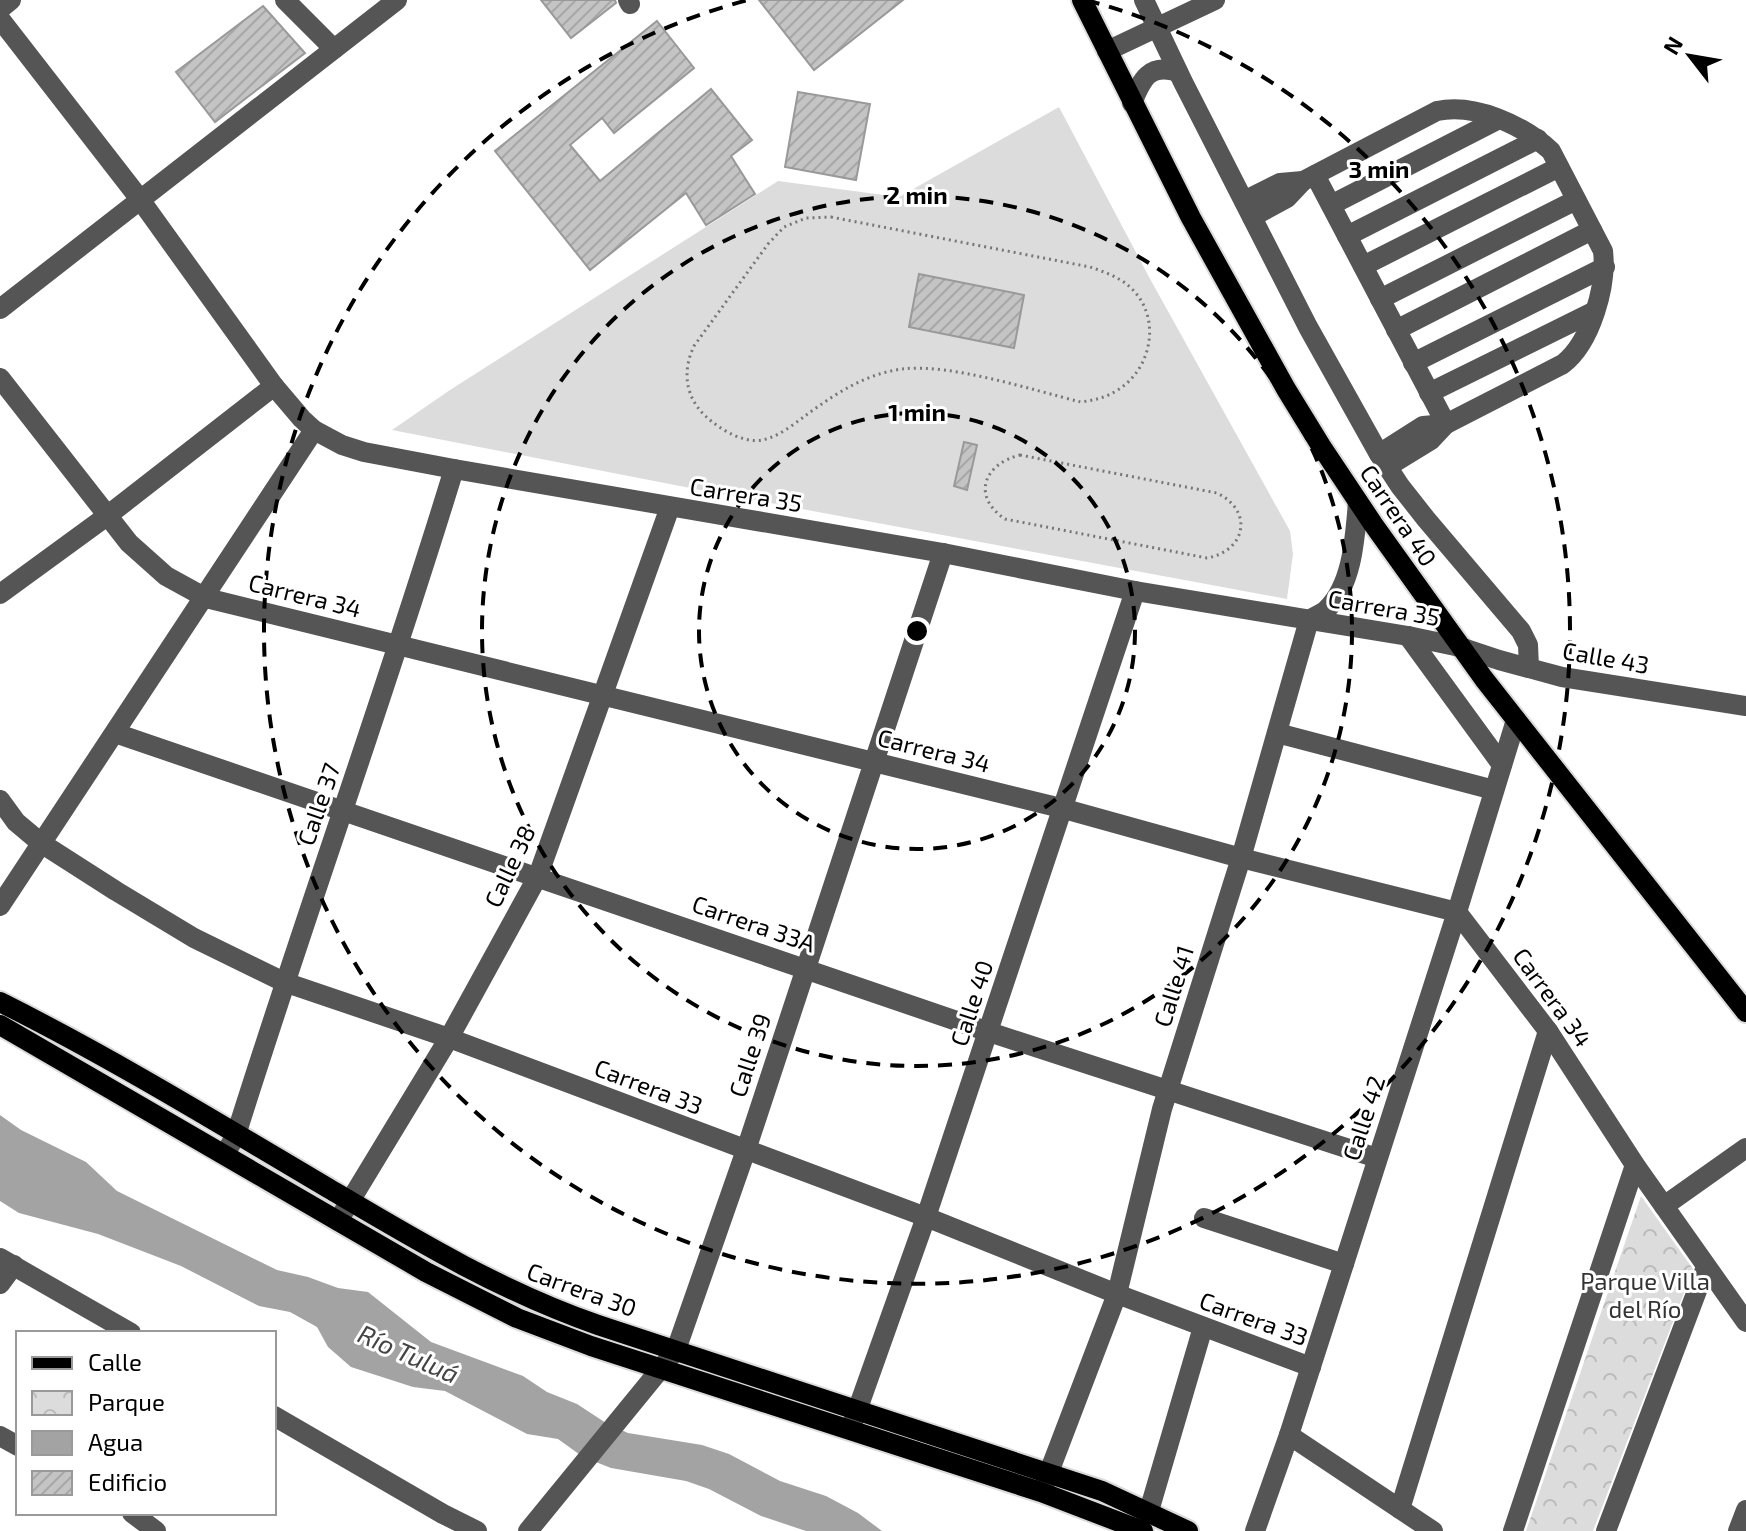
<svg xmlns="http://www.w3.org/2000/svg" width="1746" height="1531" viewBox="0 0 1746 1531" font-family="'Exo 2',sans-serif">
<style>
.park{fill:url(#park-crowns)}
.pitch{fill:#dcdcdc}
.water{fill:#a3a3a3}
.building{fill:url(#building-hatch);stroke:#999;stroke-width:2}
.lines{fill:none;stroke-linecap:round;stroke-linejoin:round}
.major-casing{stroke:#dbdbdb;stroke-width:24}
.path{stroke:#777;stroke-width:3;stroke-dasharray:2 4;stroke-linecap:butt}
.minor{stroke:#555;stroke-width:20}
.major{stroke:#000;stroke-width:20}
.ring{fill:none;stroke:#000;stroke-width:4;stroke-dasharray:14 10}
.labels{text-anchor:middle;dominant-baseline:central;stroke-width:6;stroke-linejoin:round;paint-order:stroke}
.street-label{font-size:24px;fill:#000;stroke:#fff}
.park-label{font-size:24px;fill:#333;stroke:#fff}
.water-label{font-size:26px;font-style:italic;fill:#444;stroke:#fff}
.centre{fill:#000;stroke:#fff;stroke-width:4}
.ring-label{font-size:24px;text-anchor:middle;font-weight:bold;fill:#000;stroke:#fff;stroke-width:6;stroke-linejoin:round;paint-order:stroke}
</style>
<defs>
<pattern id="park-crowns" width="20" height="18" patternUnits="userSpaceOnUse" patternTransform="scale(2)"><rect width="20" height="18" fill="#dcdcdc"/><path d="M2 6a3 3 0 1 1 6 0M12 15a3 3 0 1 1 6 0" fill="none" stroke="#bbb"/></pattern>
<pattern id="building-hatch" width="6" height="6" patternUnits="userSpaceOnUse" patternTransform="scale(2)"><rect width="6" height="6" fill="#c4c4c4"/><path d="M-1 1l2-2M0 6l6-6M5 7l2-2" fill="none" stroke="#a7a7a7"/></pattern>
</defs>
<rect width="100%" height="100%" fill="#fff"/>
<polygon class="park" points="1641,1196 1693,1269 1593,1531 1526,1531"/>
<polygon class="pitch" points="1059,107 1149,277 1290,531 1293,554 1287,599 721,494 392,430 450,390 778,181 899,197"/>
<polygon class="water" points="0,1115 21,1130 86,1162 117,1191 277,1270 308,1277 338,1288 368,1292 431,1342 523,1376 547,1392 577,1404 606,1423 628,1433 702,1445 729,1454 780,1481 826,1496 858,1513 882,1531 806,1531 761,1516 709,1489 686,1481 611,1468 583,1457 558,1439 527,1434 445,1391 413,1387 351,1367 328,1347 317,1327 290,1312 259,1306 181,1266 98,1234 19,1213 0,1201"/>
<g class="building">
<polygon points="541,0 615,0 616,3 571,38"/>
<polygon points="759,0 903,0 814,70"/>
<polygon points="263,6 305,53 215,122 176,72"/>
<polygon points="657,21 694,68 614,133 602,118 570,145 600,181 711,89 752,140 731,156 755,194 706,225 686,193 590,270 495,151"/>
<polygon points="798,92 870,104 856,180 785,167"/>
<polygon points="919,274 1024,295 1014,348 909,327"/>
<polygon points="964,442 977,445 967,490 954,486"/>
</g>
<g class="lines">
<g class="major-casing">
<g id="major">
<polyline points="1082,0 1191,218 1286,389 1321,446 1373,524 1484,679 1746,1012"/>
<path d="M0,1002C114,1059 223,1126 333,1191C419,1242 503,1292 598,1325L1102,1491L1188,1531"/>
<polyline points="0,1025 426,1272 517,1318 591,1346 1041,1492 1143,1531"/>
</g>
</g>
<g class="path">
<path d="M831,217L1090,267C1105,272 1122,278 1133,290C1162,320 1151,371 1116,391C1105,398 1094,400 1081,402C1032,390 950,363 902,369C866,374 838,392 809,413C795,423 779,437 762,440C741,444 712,425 699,409C684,390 684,367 694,346L768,244L784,227L806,218Z"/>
<path d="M1020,455L1217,493C1254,511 1246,551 1207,558L1005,519C971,496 984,464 1020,455Z"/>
</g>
<g class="minor">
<polyline points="285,0 334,49"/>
<polyline points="628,0 630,4"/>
<polyline points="1144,0 1183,82 1308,327 1379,454 1400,486 1426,519 1521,631 1528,645 1529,668"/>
<polyline points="0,9 11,0"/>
<polyline points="0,19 139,198 274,386 302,419 314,430 342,445 364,452 454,469 943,553 1135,591 1408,636 1460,647 1499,660 1562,677 1746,706"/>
<polyline points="1107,51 1215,0"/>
<path d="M1132,103C1142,79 1149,63 1178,72"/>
<polyline points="1315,175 1446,424"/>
<polyline points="1244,201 1280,183 1303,181"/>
<polyline points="1331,205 1497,120"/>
<path d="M1252,217L1287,198L1303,181L1437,111C1475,103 1523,125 1551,151L1603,251C1607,286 1591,342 1563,364L1446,424L1431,440L1387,467"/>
<polyline points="1347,236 1538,139"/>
<polyline points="1363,266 1559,167"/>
<polyline points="1380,299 1576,200"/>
<polyline points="0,309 397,0"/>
<polyline points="1396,330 1592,230"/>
<polyline points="1413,363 1605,267"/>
<polyline points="0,378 129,543 166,576 206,598 1061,808 1241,858 1457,912 1548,1031 1635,1165 1746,1322"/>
<polyline points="1429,393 1593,312"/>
<polyline points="1379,454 1423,426 1446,424"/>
<polyline points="0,594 107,516 274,386"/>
<polyline points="1408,636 1502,765"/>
<polyline points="115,733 989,1032 1377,1158"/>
<polyline points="1277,733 1494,790"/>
<polyline points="0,800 16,822 41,843 116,891 194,938 284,982 449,1038 926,1217 1117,1294 1311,1367"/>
<polyline points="0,906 314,430"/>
<path d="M225,1154L236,1135C306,912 386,692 454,469"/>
<polyline points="1664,1206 1746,1148"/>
<polyline points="1204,1218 1344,1264"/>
<polyline points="338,1221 449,1038 538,876 670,507"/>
<polyline points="0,1258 131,1333"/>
<polyline points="0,1284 14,1265"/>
<polyline points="274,1416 443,1514 477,1531"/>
<polyline points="852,1425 926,1217 1135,591"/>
<polyline points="1289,1435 1433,1531"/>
<polyline points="0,1436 18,1446"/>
<path d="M1043,1488L1117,1294L1162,1109L1241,858L1309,620C1314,617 1321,614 1326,610C1353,585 1355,536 1358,502"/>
<polyline points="1400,1509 1548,1031"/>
<polyline points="1149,1511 1203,1327"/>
<polyline points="132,1513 156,1531"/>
<polyline points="528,1531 676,1350 746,1150 943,553"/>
<polyline points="1255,1531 1289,1435 1457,912 1516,720"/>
<polyline points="1513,1531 1635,1165"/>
<polyline points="1606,1531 1706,1267"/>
<polyline points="1738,1531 1746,1510"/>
</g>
<use href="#major" class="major"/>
</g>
<g class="ring">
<circle cx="917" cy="631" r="218"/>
<circle cx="917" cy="631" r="435"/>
<path d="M1086 0A653 653 0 1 1 748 0"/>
</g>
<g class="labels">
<g class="street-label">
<text transform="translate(746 494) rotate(9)">Carrera 35</text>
<text transform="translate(1399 515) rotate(56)">Carrera 40</text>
<text transform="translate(305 595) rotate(14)">Carrera 34</text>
<text transform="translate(1384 607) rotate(10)">Carrera 35</text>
<text transform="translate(1606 657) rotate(10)">Calle 43</text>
<text transform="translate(934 750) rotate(14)">Carrera 34</text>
<text transform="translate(318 804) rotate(-71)">Calle 37</text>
<text transform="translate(509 866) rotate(-65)">Calle 38</text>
<text transform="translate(754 923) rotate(19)">Carrera 33A</text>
<text transform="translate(1173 986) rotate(-73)">Calle 41</text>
<text transform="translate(1553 997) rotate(54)">Carrera 34</text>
<text transform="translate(971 1003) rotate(-72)">Calle 40</text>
<text transform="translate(749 1055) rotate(-72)">Calle 39</text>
<text transform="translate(649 1086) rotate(21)">Carrera 33</text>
<text transform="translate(1363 1118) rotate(-72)">Calle 42</text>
<text transform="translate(582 1289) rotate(20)">Carrera 30</text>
<text transform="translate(1254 1318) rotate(20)">Carrera 33</text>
</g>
<g class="park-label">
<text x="1645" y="1280">Parque Villa<tspan x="1645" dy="28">del Río</tspan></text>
</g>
<g class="water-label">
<text transform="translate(409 1353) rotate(24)">Río Tuluá</text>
</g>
</g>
<circle cx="917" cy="631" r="12" class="centre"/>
<g class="ring-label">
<text x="1379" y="178">3 min</text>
<text x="917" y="204">2 min</text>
<text x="917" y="421">1 min</text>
</g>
<rect x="16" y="1331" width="260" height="184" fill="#ffffff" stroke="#999999" stroke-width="2"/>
<rect x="32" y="1357" width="40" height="12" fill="#000000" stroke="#999999" stroke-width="2"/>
<text x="88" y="1371" font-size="24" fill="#000000">Calle</text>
<rect x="32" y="1391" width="40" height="24" fill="url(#park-crowns)" stroke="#999999" stroke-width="2"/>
<text x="88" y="1411" font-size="24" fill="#000000">Parque</text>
<rect x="32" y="1431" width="40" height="24" fill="#a3a3a3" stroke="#999999" stroke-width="2"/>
<text x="88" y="1451" font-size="24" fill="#000000">Agua</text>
<rect x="32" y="1471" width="40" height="24" fill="url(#building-hatch)" stroke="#999999" stroke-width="2"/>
<text x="88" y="1491" font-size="24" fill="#000000">Edificio</text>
<g transform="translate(1690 56) rotate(301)" stroke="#ffffff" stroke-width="6" paint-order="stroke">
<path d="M0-6L14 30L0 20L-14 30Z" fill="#000000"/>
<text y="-12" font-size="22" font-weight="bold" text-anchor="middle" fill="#000000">N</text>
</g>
</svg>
